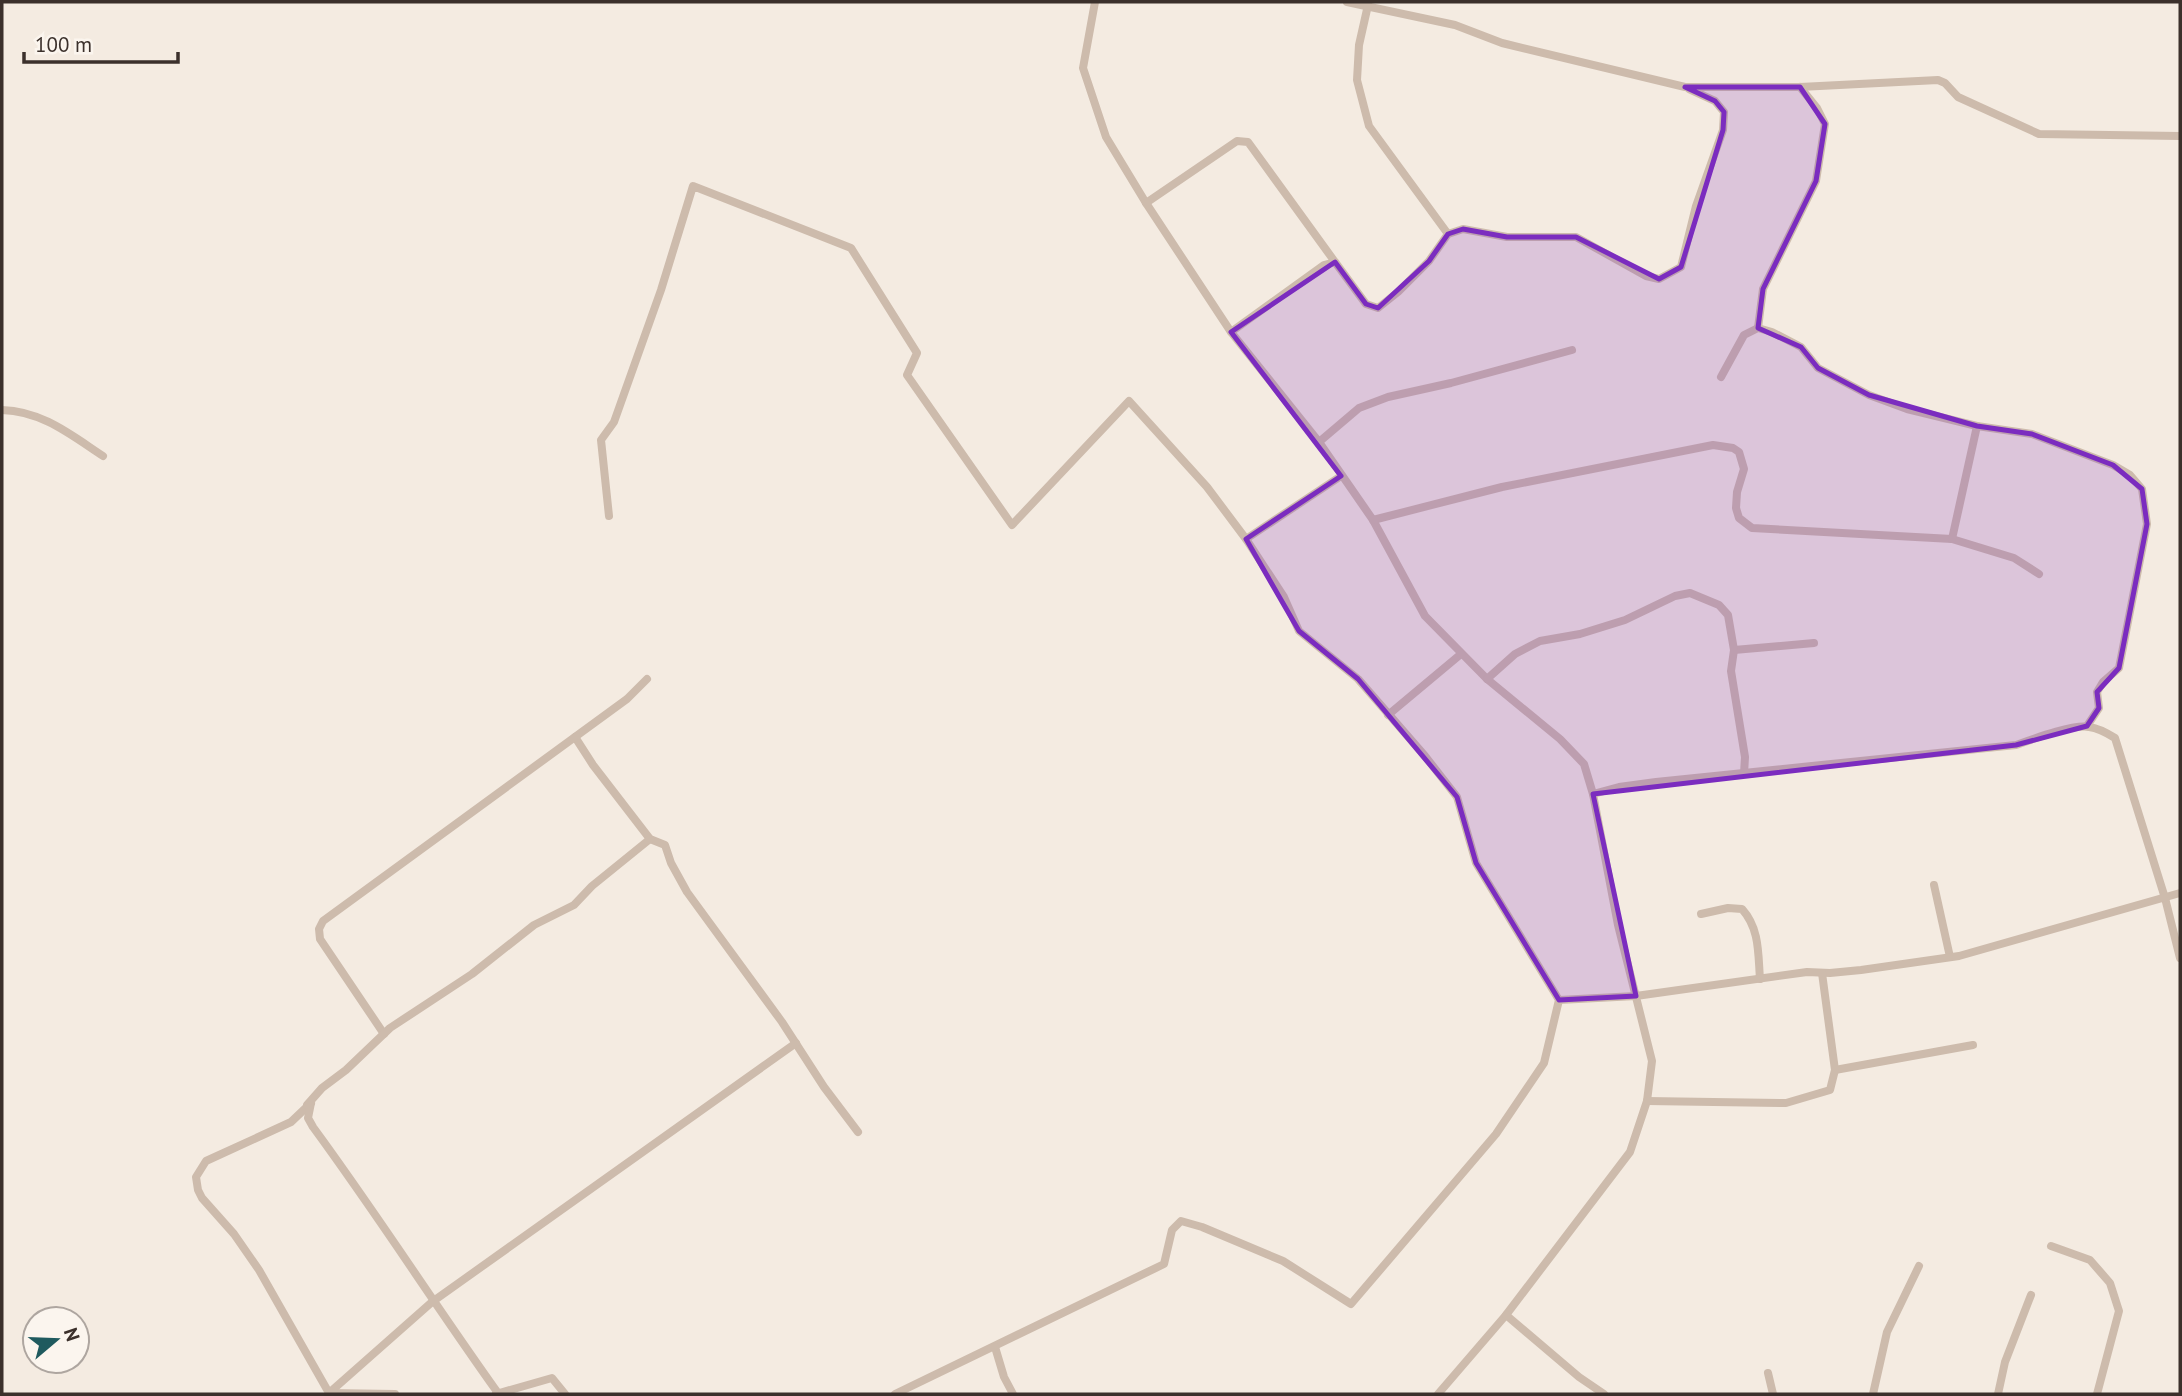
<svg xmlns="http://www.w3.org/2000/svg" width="2182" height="1396" viewBox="0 0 2182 1396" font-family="'PT Sans',sans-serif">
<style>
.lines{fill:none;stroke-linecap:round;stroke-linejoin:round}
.minor{stroke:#cdbbac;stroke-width:8}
.marked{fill:#7b2cbf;fill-opacity:0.2;stroke:#7b2cbf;stroke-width:5;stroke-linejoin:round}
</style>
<rect width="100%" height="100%" fill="#f4ebe1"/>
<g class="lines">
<g class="minor">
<polyline points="1095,2 1083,68 1106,137 1146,203 1231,332 1319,442 1373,520 1425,616 1487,679 1560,739 1584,764 1593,794 1618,925 1652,1061 1647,1101 1630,1152 1506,1315 1438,1394"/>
<polyline points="1347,2 1455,25 1502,43 1685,87 1800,87 1938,80 1945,83 1958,97 2039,134 2180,136"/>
<polyline points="1368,5 1359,45 1357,80 1369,126 1448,234"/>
<polyline points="1146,203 1237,141 1248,142 1335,262"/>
<polyline points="1758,328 1763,289 1816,181 1825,124 1817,108 1800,87"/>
<polyline points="1231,332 1324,265 1335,262 1366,304 1378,308 1398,292 1429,261 1448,234 1463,229 1507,237 1576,237 1646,276 1659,279 1681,267 1696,206 1723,130 1724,112 1715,101 1689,89"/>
<polyline points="1721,377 1744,335 1758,328 1772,332 1801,347 1818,368 1869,395 1907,409 1977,426 2032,434 2113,465 2130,475 2142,489 2147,524 2119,668 2103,682 2097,692 2099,708 2087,726"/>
<path d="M2,410C42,411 71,435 103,456"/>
<polyline points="1319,442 1359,408 1388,397 1451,383 1572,350"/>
<polyline points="609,516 601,440 614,422 661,290 693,186 851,248 917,353 907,375 1012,525 1129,401 1207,487 1246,539 1284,597 1299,631 1358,679 1425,756 1457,797 1476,863 1559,1000 1544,1063 1496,1134 1351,1304 1283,1261 1202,1227 1181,1221 1172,1230 1164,1264 895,1394"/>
<polyline points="1373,520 1502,487 1713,445 1733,448 1739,452 1744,469 1737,492 1736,508 1739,518 1752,528 1952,539 2014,558 2039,574"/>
<polyline points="1246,539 1341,476"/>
<polyline points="1952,539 1977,426"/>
<polyline points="1734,650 1814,643"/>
<polyline points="1487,679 1515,654 1540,641 1580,634 1625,620 1675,596 1690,593 1719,605 1728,615 1734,650 1731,671 1745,757 1744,774"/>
<polyline points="1388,715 1461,654"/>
<polyline points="575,737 593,765 650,839 665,845 671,863 687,892 782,1022 824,1087 858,1132"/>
<path d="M1593,794L1619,787L1656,782L2016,745C2033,739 2073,724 2089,727C2098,728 2107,733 2115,738L2165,898L2180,958"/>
<polyline points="1934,885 1950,957"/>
<path d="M1701,914L1728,908L1742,909C1760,929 1758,954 1760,979"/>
<polyline points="1559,1000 1636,996 1807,972 1830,973 1861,970 1959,956 2180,893"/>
<polyline points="384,1034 320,939 319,929 323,921 627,699 647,679"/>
<polyline points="1835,1070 1973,1045"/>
<polyline points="1647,1101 1786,1103 1830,1090 1835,1070 1822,973"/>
<polyline points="311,1103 291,1122 206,1161 196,1177 198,1190 202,1198 234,1234 259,1270 329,1393 432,1302 796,1043"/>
<polyline points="2051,1246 2090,1260 2110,1283 2119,1311 2097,1394"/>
<polyline points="1506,1315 1579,1377 1604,1394"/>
<polyline points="995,1347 1004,1377 1013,1394"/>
<polyline points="1768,1373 1773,1394"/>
<polyline points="329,1393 395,1394"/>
<path d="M498,1393C435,1305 377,1214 313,1127L308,1118L311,1103L307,1105L322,1088L346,1070L390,1028L472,974L534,925L574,905L592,886L650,839"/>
<polyline points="496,1394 552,1378 565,1394"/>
<polyline points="1873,1394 1887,1332 1919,1266"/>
<polyline points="1998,1394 2005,1362 2031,1295"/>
</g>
</g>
<path class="marked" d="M1685,87H1800L1825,124L1816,181L1763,289L1758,328L1801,347L1818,368L1869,395L1977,426L2032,434L2113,465L2142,489L2147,524L2119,668L2097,692L2099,708L2087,726L2016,745L1593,794L1636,996L1559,1000L1476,863L1457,797L1358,679L1299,631L1246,539L1341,476L1231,332L1335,262L1366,304L1378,308L1429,261L1448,234L1463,229L1507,237H1576L1659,279L1681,267L1723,130L1724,112L1715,101Z"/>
<rect width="2182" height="1396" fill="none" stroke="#3b302b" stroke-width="7"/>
<g transform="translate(56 1340) rotate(71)"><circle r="33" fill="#fbf5ee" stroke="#aea6a0" stroke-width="2"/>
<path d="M0-5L12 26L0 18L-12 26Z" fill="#1f5a5e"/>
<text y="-10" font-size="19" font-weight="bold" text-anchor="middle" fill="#3b302b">N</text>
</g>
<path d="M24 52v10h154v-10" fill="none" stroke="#3b302b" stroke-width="3.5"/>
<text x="35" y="52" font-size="21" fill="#3b302b" stroke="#fbf5ee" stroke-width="5" paint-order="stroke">100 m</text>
</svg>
